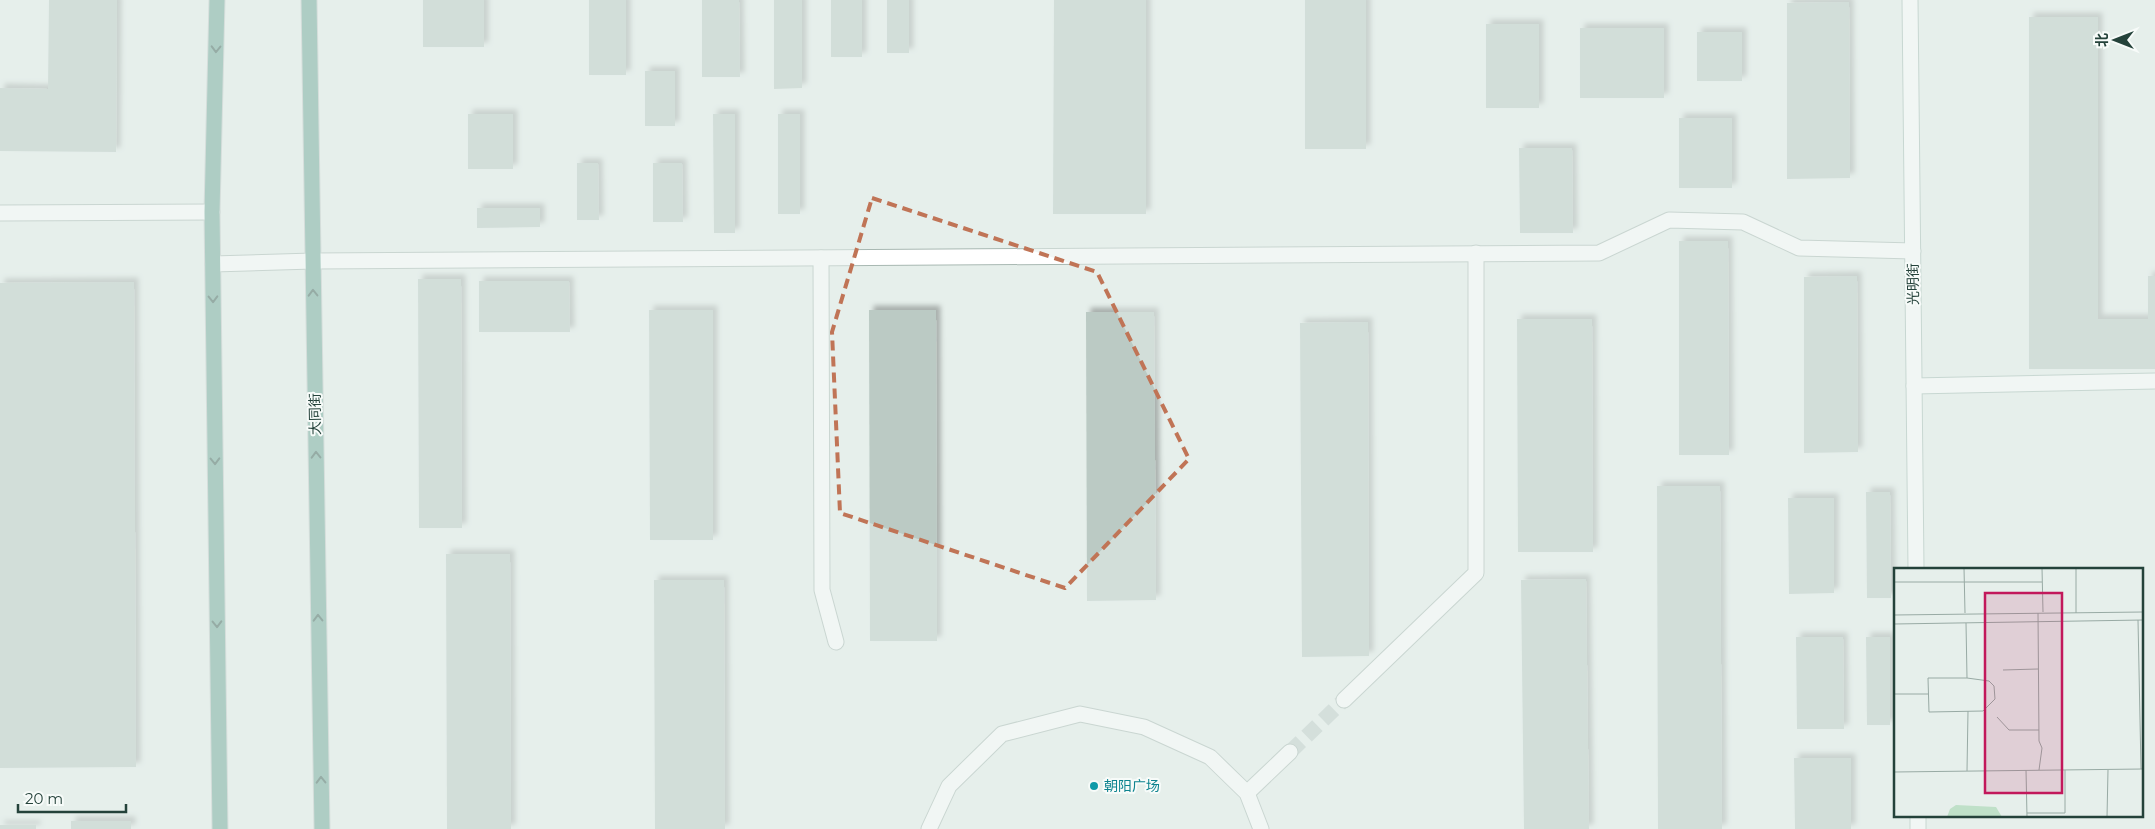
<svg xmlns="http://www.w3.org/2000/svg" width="2155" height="829" viewBox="0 0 2155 829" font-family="Montserrat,'Noto Sans SC',sans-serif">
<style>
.building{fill:#bbcac4;filter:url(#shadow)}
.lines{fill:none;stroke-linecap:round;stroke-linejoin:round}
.street-tunnel{stroke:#bfccc8;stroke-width:15;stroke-dasharray:15 8;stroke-linecap:butt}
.street-casing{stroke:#a8b8b2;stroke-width:17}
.secondary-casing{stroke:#a4bbb3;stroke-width:17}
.primary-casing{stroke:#c2cac8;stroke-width:17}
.street{stroke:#fff;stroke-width:15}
.secondary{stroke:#fff;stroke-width:15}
.primary{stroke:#6aa596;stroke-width:15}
.oneway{stroke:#365b51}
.marked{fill:none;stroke:#c07456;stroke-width:4;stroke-dasharray:10 6;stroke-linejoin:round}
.culture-dot{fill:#0f9aa8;stroke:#f7fbf9;stroke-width:2}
.labels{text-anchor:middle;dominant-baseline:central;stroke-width:4;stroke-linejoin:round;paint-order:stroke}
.street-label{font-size:14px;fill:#24423a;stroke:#f7fbf9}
.culture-label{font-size:14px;fill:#0d838f;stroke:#f7fbf9;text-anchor:start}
.inset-road{fill:none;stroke:#98aaa4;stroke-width:1}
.view{fill:#c2185b;fill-opacity:0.15;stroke:#c2185b;stroke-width:2.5}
.inset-edge{fill:none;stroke:#24423a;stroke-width:2.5}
</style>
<defs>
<filter id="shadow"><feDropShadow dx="4.5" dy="-4.5" stdDeviation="2.5" flood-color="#0004"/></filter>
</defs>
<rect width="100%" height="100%" fill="#e6efeb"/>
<g class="building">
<polygon points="49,0 117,0 116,152 0,151 0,88 48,89"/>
<rect x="423" y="0" width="61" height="47"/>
<rect x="589" y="0" width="37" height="75"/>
<polygon points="702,0 739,0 740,77 702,77"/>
<polygon points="774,0 802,0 802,88 774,89"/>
<rect x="831" y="0" width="31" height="57"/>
<rect x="887" y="0" width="22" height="53"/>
<polygon points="1054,0 1146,0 1146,214 1053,214"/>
<rect x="1305" y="0" width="61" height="149"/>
<polygon points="1849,2 1850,178 1787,179 1787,3"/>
<polygon points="2029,17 2098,17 2098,319 2148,319 2148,276 2155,276 2155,369 2029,369"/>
<rect x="1486" y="24" width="53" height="84"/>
<rect x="1580" y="28" width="84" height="70"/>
<rect x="1697" y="32" width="45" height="49"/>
<rect x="645" y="71" width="30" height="55"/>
<rect x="468" y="114" width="45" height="55"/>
<polygon points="713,114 735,114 735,233 714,233"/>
<rect x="778" y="114" width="22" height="100"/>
<rect x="1679" y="118" width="53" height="70"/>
<polygon points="1519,148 1572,148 1573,233 1520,233"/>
<polygon points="577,163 598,163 599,220 577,220"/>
<polygon points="653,163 682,163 683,222 653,222"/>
<polygon points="477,208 540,208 540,227 477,228"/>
<polygon points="1679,241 1728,241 1729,455 1679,455"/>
<polygon points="1857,276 1858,452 1804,453 1804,277"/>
<polygon points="418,279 461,279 462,528 419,528"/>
<polygon points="479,281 569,281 570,332 479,332"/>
<polygon points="134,282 136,767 0,768 0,283"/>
<polygon points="649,310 713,310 713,540 650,540"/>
<polygon points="869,310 936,310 937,641 870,641"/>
<polygon points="1086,312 1154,312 1156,600 1087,601"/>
<polygon points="1517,319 1592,319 1593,552 1518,552"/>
<polygon points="1368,322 1369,656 1302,657 1300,323"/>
<polygon points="1657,486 1720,486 1722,829 1658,829"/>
<polygon points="1866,492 1890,492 1891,598 1867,598"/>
<polygon points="1788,498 1834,498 1834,593 1789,594"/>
<polygon points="446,554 510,554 511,829 447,829"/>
<polygon points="1586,579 1589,829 1524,829 1521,580"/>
<polygon points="654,580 724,580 725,829 655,829"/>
<polygon points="1796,637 1843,637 1844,729 1797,729"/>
<polygon points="1866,637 1890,637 1890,725 1867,725"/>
<polygon points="1794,758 1851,758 1851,829 1795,829"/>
<rect x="71" y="821" width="60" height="8"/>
<rect x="0" y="825" width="36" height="4"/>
</g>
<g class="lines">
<polyline class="street-tunnel" points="1290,752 1344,700"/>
<g class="street-casing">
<g id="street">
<polyline points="0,213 212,212"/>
<polyline points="821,258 822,590 836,642"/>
<polyline points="213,264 313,261 1599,253 1669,220 1743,222 1799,248 1913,251"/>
<polyline points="1344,700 1476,573 1476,253"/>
<polyline points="1247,793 1290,752"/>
<polyline points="929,829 949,786 1002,734 1080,714 1144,727 1210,757 1247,793 1261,829"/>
</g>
</g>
<g class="secondary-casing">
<g id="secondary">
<polyline points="1910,0 1916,569"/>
<polyline points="1914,386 2155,381"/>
<polyline points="1918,815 1918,829"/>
</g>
</g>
<g class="primary-casing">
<g id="primary">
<polyline points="217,0 212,212 220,829"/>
<polyline points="309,0 322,829"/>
</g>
</g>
<use href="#street" class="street"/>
<use href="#secondary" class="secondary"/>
<use href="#primary" class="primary"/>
</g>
<defs><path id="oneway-chevron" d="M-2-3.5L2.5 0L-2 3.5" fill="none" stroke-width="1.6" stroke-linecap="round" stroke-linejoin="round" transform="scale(1.25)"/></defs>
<g class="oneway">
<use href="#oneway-chevron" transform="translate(216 49) rotate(91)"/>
<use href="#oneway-chevron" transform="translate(313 293) rotate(-91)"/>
<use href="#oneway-chevron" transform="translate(213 299) rotate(89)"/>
<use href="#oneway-chevron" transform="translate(316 455) rotate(-91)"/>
<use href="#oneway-chevron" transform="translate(215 461) rotate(89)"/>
<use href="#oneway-chevron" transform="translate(318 618) rotate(-91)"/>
<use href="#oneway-chevron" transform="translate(217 624) rotate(89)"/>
<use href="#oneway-chevron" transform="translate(321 780) rotate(-91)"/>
</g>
<path d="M0 0H2155V829H0ZM872,198L1097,272L1189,459L1065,588L840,513L832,332Z" fill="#e6efeb" fill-opacity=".55" fill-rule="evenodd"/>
<path class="marked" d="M872,198L1097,272L1189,459L1065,588L840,513L832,332Z"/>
<circle class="culture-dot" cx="1094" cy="786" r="5"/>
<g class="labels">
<g class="street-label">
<text transform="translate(1913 284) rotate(-91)">光明街</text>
<text transform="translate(315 414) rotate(-91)">大同街</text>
</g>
<g class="culture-label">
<text x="1104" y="786">朝阳广场</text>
</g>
</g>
<g transform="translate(1894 568)">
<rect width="249" height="249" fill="#e6efeb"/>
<path d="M62,237L102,239L108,249H53L56,241Z" fill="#bfe0c8"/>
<path class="inset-road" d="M70,0L71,45M148,0L149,44M0,14H148M144,45L145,173L148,180L145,202M182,45V0M0,47L249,44M244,52L247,201M72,55L73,110L95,113L100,118L101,131L89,143L35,144L34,110H73M0,56L249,52M109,102L144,101M0,126H35M103,149L115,162H145M132,202L133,249M73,203L74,143M0,204L249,201M133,245H171V202M213,249L214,202"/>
<path class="view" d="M91,25H168V225H91Z"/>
<rect width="249" height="249" class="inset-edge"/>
</g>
<g transform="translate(2115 40) rotate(270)" stroke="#f7fbf9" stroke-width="4" paint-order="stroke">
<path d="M0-4L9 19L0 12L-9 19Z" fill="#24423a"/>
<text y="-8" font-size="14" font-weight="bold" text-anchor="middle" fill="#24423a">北</text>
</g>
<path d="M18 804v8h108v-8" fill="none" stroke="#24423a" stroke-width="2.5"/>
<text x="25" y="804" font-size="15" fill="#24423a" stroke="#f7fbf9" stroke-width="4" paint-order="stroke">20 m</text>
</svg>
